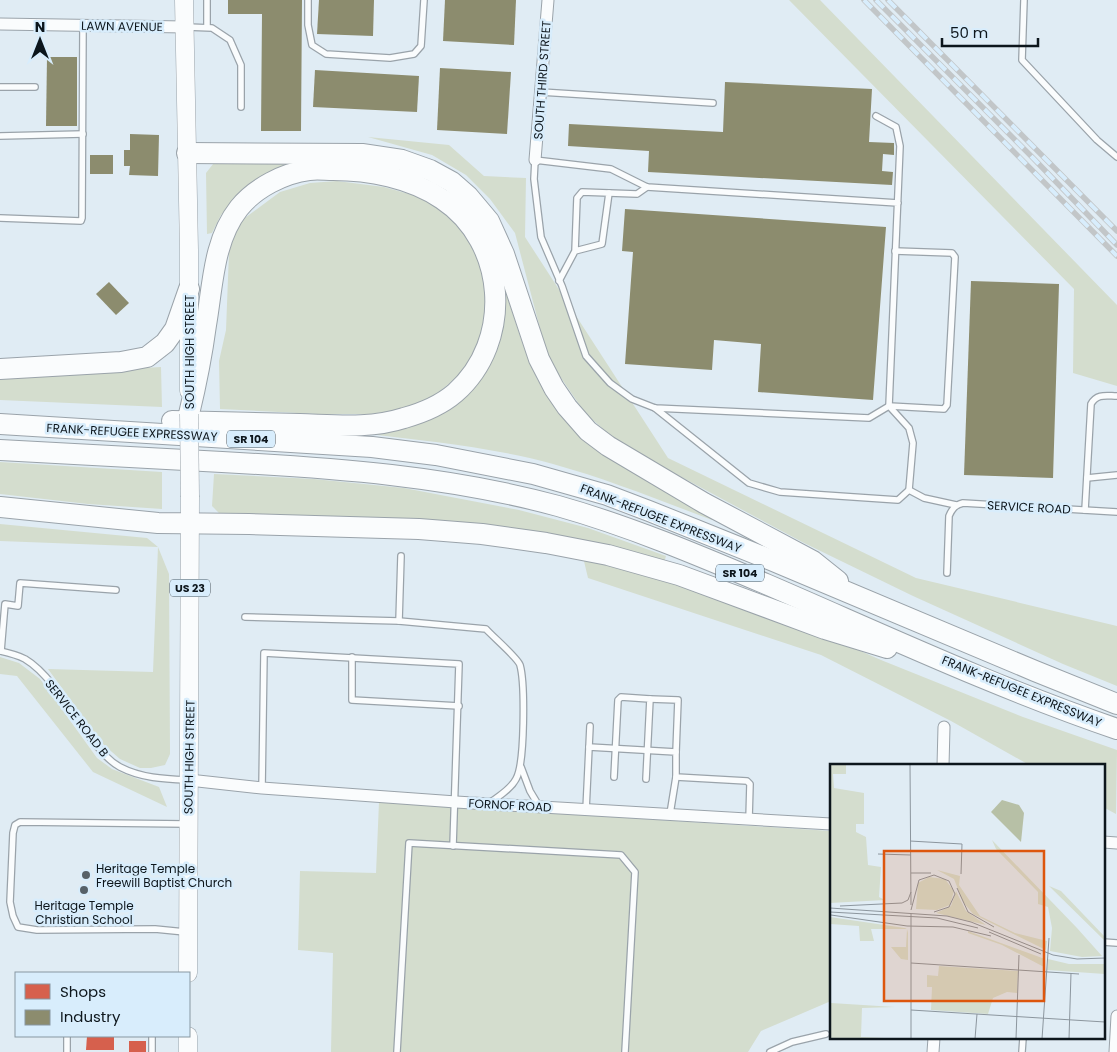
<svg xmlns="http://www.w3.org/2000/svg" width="1117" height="1052" viewBox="0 0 1117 1052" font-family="Poppins,sans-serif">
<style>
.green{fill:#d4ddce}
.shops{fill:#d6604d}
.industry{fill:#8c8c6e}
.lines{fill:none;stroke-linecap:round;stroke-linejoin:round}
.service-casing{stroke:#9aa3aa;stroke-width:8}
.minor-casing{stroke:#9aa3aa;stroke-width:13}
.primary-casing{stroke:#9aa3aa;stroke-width:19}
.motorway-casing{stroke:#9aa3aa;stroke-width:22}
.service{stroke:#fafcfd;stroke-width:5.5}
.minor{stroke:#fafcfd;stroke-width:11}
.primary{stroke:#fafcfd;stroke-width:18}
.motorway{stroke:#fafcfd;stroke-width:20}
.rail-casing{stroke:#c2c6c8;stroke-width:5.5}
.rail{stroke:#d8edfc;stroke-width:4;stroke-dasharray:11;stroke-linecap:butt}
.primary-bridge-casing{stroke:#9aa3aa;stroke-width:19;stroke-linecap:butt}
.primary-bridge{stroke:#fafcfd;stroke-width:18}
.poi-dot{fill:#576168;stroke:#d8edfc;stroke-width:2}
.labels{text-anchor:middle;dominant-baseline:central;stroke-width:5;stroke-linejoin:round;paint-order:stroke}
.shield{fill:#d8edfc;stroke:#4a565f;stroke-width:1}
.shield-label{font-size:11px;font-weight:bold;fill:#0d161c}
.street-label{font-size:12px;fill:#0d161c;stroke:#d8edfc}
.poi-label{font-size:12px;fill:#0d161c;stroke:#d8edfc;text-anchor:start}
.inset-road{fill:none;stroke:#8c969e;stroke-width:1}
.view{fill:#dd560d;fill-opacity:0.15;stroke:#dd560d;stroke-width:2.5}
.inset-edge{fill:none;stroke:#0d161c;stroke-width:2.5}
</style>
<rect width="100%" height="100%" fill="#e0ecf4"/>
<g class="green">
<polygon points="789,0 820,0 1117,305 1117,386 1073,373 1074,289"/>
<polygon points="368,137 449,145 484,176 526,178 525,237 668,458 916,578 1117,626 1117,686 1063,664 913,596 804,543 620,444 585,413 548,359 515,233 490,199 466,175 432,155"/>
<polygon points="217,159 288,161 288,167 240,194 221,215 212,233 207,234 206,173"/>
<polygon points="337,181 384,187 427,199 456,221 475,246 486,279 486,321 478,349 457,377 433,397 406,409 371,414 317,414 220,409 219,361 226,330 229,252 238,223 280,192 310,183"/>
<path d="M503,284L523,345L537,379L568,421L715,515L712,520C659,500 607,479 553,464C492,447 425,441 361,433L468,389Z"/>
<polygon points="161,367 162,407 0,400 0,376"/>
<polygon points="0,462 162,472 162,509 88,504 0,494"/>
<polygon points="214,474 314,479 404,488 519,510 588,528 666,556 664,563 411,521 219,513 212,506"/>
<polygon points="0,524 147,538 158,547 169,574 170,754 165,765 151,768 140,768 120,759 104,745 48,669 153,672 158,547 0,541"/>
<polygon points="583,557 676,579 824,635 881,660 1023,717 1117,750 1116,814 1103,807 1103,766 1031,766 951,721 821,655 588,578"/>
<polygon points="0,657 19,663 40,679 97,758 112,769 159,787 167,807 93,772 17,676 0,674"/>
<polygon points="379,802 831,831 831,1001 761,1031 748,1052 331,1052 333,953 298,950 300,871 376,873"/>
</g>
<g class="shops">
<polygon points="87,1036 114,1036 114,1050 86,1050"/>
<rect x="129" y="1041" width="17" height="11"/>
</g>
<g class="industry">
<polygon points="228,0 302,0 301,131 261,131 262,14 228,14"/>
<polygon points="319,0 374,0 373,36 317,34"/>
<polygon points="445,0 516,0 514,45 443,41"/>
<polygon points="47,57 77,57 77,126 46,126"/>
<polygon points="440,68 511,72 507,134 437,130"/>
<polygon points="315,70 419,76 417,112 313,107"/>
<polygon points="725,82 872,89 869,142 894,143 894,155 883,154 882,171 893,172 892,185 648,172 649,151 568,146 569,124 723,132"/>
<polygon points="130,134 159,135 158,176 129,175 130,166 124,166 124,150 130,150"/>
<rect x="90" y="155" width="23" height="19"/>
<polygon points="625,209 886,227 873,400 758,392 761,344 714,340 712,370 625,364 633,252 622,251"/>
<polygon points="971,281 1059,284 1053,478 964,475"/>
<polygon points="109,282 129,303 116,315 96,294"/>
</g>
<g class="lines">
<g class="service-casing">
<g id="service">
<polyline points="308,0 308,25 312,45 326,54 390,58 414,54 421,46 424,0"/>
<polyline points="1024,0 1022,60 1097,140 1117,157"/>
<polyline points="187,27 212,28 230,40 241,65 241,107"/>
<polyline points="207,27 207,0"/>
<polyline points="0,87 35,87"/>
<polyline points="541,92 713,103"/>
<polyline points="876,116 896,127 900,146 889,406 869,418 655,408 632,399 610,383 586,356 562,286 541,237 534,179 535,160 611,169 647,187 898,203"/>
<polyline points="0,136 83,134"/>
<polyline points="609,193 637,194 647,187"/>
<polyline points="0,218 81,221 82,218 83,26"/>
<polyline points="559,281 575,251 577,198 582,192 609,193 602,244 575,251"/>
<polyline points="889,406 944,409 947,405 955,257 952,253 895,251"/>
<polyline points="655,408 749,483 780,492 898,500 909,490 913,443 909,428 889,406"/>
<polyline points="1087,478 1117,475"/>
<polyline points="909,490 924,498 956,505"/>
<path d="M1085,510L1091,404C1097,393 1107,396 1117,396"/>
<path d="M947,573L949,516C952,509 955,505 963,503L1117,512"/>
<path d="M245,617L399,621L486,629C492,636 518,658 520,665C525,683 525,764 516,779C511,789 499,796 491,802"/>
<polyline points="399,621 401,556"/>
<path d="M0,651C9,653 17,655 25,659C49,673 72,712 88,735C98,747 107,760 120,767C141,778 164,779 187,780"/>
<polyline points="1,651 5,604 18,606 20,583 116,590"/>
<polyline points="352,657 352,700 459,706"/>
<polyline points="650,699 678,700 676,752"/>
<polyline points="589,747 590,726"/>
<polyline points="521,767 530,791 539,806"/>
<polyline points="614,777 618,700 621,697 650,699 646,779"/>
<polyline points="262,788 264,653 459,664 453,846"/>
<polyline points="586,810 589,747 676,752 676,777 747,781 750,784 749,819"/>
<polyline points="670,814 676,777"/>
<polyline points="185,932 155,929 37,930 18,927 13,916 10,902 13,833 15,825 20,822 186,824"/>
<polyline points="1103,942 1117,943"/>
<polyline points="152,1036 152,1052"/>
<polyline points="67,1052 67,1036"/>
<polyline points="397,1052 409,843 621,855 635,872 625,1052"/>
<polyline points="770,1052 792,1042 826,1034"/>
<polyline points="1022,1052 1023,1038"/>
</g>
</g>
<g class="minor-casing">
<g id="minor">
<polyline points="0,24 185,27"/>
<polyline points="535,160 548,0"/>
<polyline points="943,766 944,727"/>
<polyline points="189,780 262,788 456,802 831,824"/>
<polyline points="1103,842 1117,843"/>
<polyline points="933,1052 934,1038"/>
<polyline points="1115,1052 1117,1016"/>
</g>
</g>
<g class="primary-casing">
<g id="primary">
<polyline points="184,0 189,250 189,391"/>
<polyline points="188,973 190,497"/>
<polyline points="188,1052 188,1036"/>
</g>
</g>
<g class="motorway-casing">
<g id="motorway">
<polyline points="187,153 362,154 402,160 430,170 452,182 468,196 489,221 504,254 539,359 554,388 567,407 588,431 608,446 704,503 813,561 838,581"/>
<polyline points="0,369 121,362 147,357 165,343 175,329 189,289"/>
<path d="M172,421C215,422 257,423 300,424C335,425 370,429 404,418C422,413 441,405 455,393C514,341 507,242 442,199C411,178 369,170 333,170C325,170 317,169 309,170C284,173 255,188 239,208C213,241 213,285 206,325C202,355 196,385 189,414"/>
<polyline points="0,424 372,447 436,455 533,474 607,495 649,511 771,560 1035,671 1117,704"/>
<path d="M0,450C74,454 148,458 222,462C335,468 448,476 558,506C629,526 698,555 766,584C882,634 997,688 1117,729"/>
<polyline points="0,507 158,523 249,524 419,529 482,534 546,543 608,555 679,575 825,629 887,648"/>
</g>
</g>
<use href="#service" class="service"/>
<use href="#minor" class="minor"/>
<use href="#primary" class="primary"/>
<use href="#motorway" class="motorway"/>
<g class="rail-casing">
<g id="rail">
<polyline points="864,0 1117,256"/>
<polyline points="876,0 1033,158 1117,245"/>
<polyline points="888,0 1117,231"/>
</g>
</g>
<use href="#rail" class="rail"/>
<g class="primary-bridge-casing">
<polyline id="primary-bridge" points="189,414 190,497"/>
</g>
<use href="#primary-bridge" class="primary-bridge"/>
</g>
<g class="poi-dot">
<circle cx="86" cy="875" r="5"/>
<circle cx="84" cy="890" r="5"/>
</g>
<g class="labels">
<g class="shield">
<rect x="227" y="430.5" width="48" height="17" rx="4"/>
<rect x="716" y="564.5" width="48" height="17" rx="4"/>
<rect x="170" y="579.5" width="40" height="17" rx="4"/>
</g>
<g class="shield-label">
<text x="251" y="439">SR 104</text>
<text x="740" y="573">SR 104</text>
<text x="190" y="588">US 23</text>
</g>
<g class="street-label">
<text transform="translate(122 26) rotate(1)">LAWN AVENUE</text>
<text transform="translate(542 80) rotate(-86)">SOUTH THIRD STREET</text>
<text transform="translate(189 352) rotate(-90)">SOUTH HIGH STREET</text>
<text transform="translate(132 432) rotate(3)">FRANK-REFUGEE EXPRESSWAY</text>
<text transform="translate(1029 507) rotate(3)">SERVICE ROAD</text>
<text transform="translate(661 518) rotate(21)">FRANK-REFUGEE EXPRESSWAY</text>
<text transform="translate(1022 691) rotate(22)">FRANK-REFUGEE EXPRESSWAY</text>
<text transform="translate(77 718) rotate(52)">SERVICE ROAD B</text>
<text transform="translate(189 757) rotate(-89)">SOUTH HIGH STREET</text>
<text transform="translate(510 805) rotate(3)">FORNOF ROAD</text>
</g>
<g class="poi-label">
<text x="96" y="868">Heritage Temple<tspan x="96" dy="14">Freewill Baptist Church</tspan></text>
<text x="84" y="905" text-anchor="middle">Heritage Temple<tspan x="84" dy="14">Christian School</tspan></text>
</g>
</g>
<g transform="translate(830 764)">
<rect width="275" height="275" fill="#e0ecf4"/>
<path d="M0,0H16V10H3L4,24L34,29V60H26V68L36,73L38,101L51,103L49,133L55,136L0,139ZM162,76L247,164L272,192L252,193L220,187L222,164L218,143L208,140V128L166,85ZM107,106L130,112L129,121L150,152L185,169L217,177L216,186L143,150L133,138L124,115ZM99,113L115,115L124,127L120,141L107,146L86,145L88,119ZM219,122L231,127L275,173V177ZM126,127L136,147L156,161L106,149L121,142ZM0,153L75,164L77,165L78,169V196L71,195L61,183H76L77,165H41L44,177H30L29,162L0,160ZM138,167L215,195L214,203L172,181L138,169ZM218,195L239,200H275V210L217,206ZM109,202L188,207L187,229L177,228L163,234L158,250L101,246L102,223H97V211L108,212ZM0,236L1,239L65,243L32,244L31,273L78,275H0Z" fill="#d4ddce"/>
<path d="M172,36L189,41L194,49L191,78L161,48Z" fill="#b7c0a6"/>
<path class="inset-road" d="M80,0L81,141M80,77L132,80L131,110M48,90L81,91M81,109H101M127,124L138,148L164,163M10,142L72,139L78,136L81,128M0,144L117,152L141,158L223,191L247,195L275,194M81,146L89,116L104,111L119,117L125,130L119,143L104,148M0,148L107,154L148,164M1,151L77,162L123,163L161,172M159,168L211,190M81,199L249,210M81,246L275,258M81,275V150M145,275L147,250M186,275L189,191M212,275L219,174M239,275L241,209"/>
<path class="view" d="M54,87H214V237H54Z"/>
<rect width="275" height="275" class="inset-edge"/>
</g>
<rect x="15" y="972" width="175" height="65" fill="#d8edfc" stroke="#8797a2"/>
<rect x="25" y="984" width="25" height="15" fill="#d6604d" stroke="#8797a2"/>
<text x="60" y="997" font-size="15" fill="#0d161c">Shops</text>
<rect x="25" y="1010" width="25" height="15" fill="#8c8c6e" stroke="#8797a2"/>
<text x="60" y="1022" font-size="15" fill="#0d161c">Industry</text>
<g transform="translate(40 40)" stroke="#d8edfc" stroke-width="4" paint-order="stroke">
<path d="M0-4L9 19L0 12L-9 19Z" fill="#0d161c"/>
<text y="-8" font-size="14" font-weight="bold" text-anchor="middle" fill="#0d161c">N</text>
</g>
<path d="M942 38v8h96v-8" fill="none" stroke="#0d161c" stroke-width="2.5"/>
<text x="950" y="38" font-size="15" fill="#0d161c" stroke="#d8edfc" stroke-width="4" paint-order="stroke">50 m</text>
</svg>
